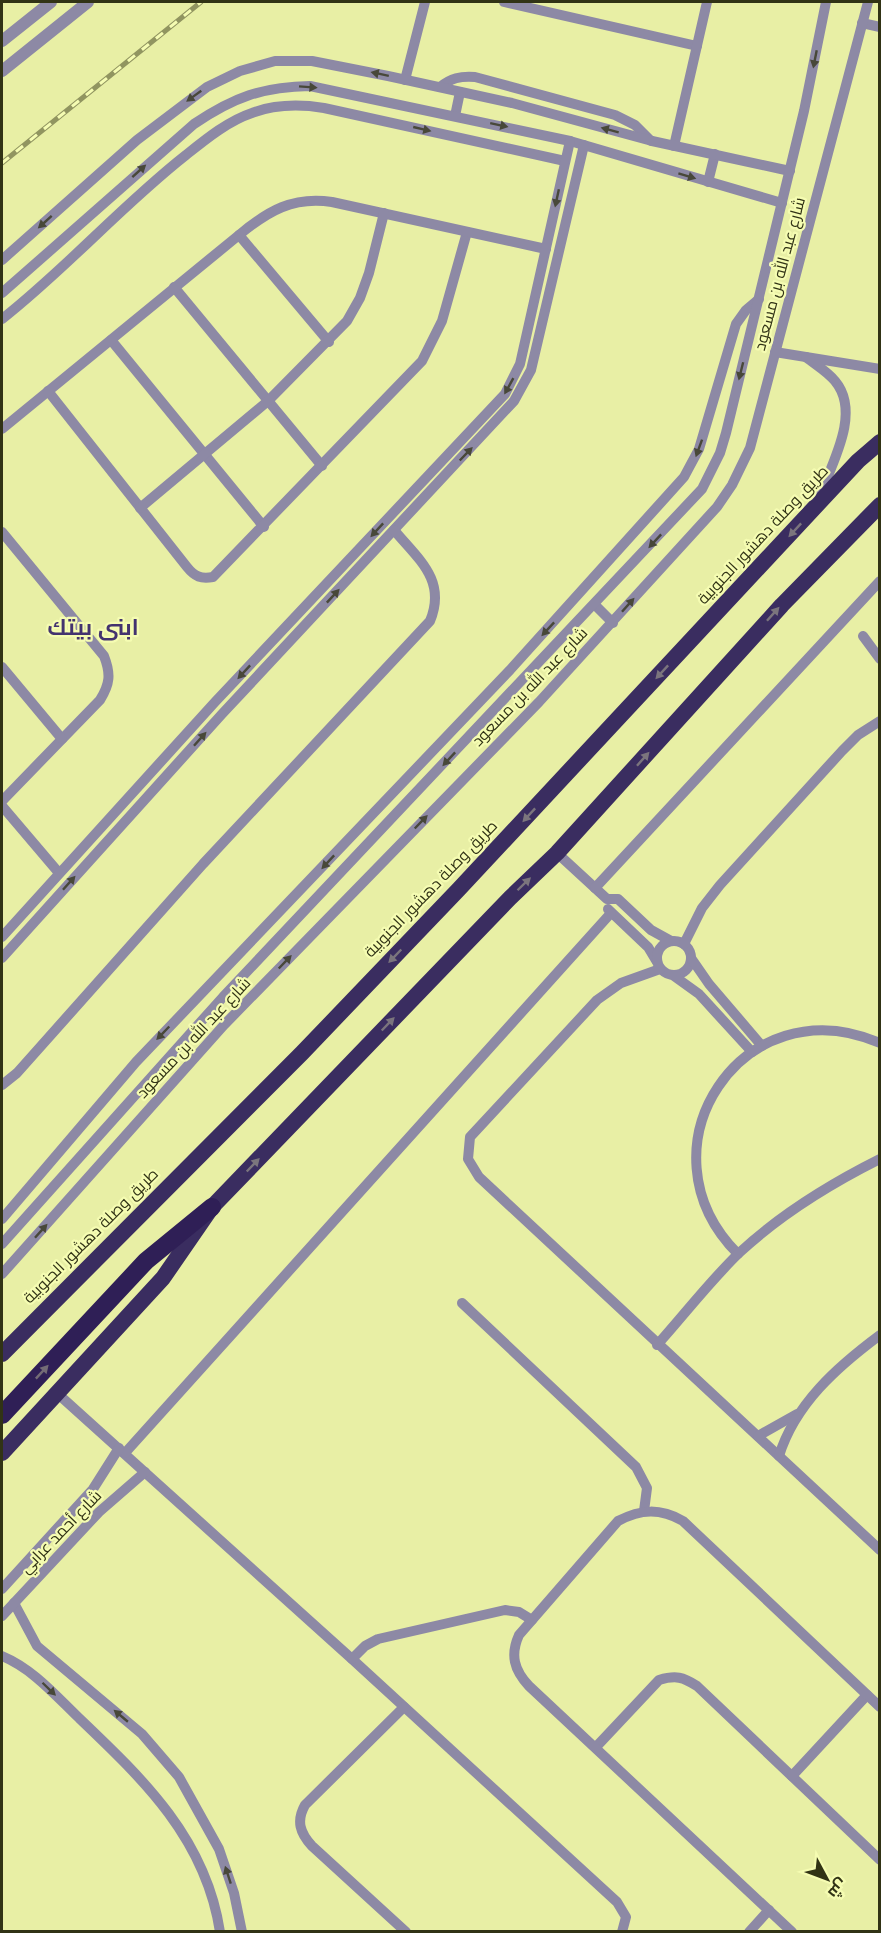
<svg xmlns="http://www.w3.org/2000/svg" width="881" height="1933" viewBox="0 0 881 1933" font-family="'Nunito Sans',Cairo,sans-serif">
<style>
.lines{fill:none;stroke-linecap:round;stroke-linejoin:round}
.minor{stroke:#8d89a5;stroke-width:10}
.tertiary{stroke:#8d89a5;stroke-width:12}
.trunk{stroke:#3a2d60;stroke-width:16}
.motorway{stroke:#2f1f56;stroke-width:18}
.rail-casing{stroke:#919560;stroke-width:5}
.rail{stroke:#f5fcb2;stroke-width:3;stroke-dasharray:9;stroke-linecap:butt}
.oneway{fill:#484839}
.oneway2{fill:#7b757d}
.oneway3{fill:#746c76}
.labels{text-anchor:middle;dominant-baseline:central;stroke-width:4.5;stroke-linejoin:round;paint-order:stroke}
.street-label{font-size:16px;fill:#313315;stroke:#f5fcb2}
.district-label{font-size:22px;font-weight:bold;fill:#43336f;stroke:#f5fcb2}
</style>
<rect width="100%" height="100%" fill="#e8efa5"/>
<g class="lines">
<g class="minor">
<polyline points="504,2 697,46"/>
<polyline points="862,23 880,27"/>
<polyline points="405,80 425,2"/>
<path d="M440,87C451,78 460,76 475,77L615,115L635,125L651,141"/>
<polyline points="455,116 460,92"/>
<polyline points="674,146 707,2"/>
<polyline points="708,182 715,154"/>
<polyline points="239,235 329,342"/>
<polyline points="2,260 137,140 207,87 240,71 275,61 312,61 388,76 512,103 652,141 790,171"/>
<polyline points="174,287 322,466"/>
<path d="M2,293L194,124C234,97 262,87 310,86L570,141L782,203"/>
<path d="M2,319C67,268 121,206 186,155C206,139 228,121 252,113C276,104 299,104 324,108L565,161"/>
<polyline points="111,340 264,527"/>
<polyline points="775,352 880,369"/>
<path d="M806,357C816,365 828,372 835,381C862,413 831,465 819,498"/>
<path d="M48,391L187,567C195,577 201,579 213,577L422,361L442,321L467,232"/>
<path d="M2,429L239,235C268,211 293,196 332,202L546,249"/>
<polyline points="140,508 268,401 347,321 360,298 369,273 384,213"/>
<path d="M2,532L104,656C111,674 110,684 100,700L2,801"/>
<polyline points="595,605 613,623"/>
<polyline points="863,636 880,659"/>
<polyline points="2,667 62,739"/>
<polyline points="2,806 59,873"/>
<polyline points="557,853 607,899 618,899 651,930 671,941"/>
<polyline points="595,888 880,581"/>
<polyline points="608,909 648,947 657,962"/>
<polyline points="2,937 215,702 505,394 520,364 570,141"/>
<circle cx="674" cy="958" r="17"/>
<polyline points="684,944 702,908 720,885 842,751 858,735 880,721"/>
<polyline points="2,958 222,714 514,401 531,370 584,145"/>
<polyline points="691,958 709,984 762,1046"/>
<polyline points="660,969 621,983 597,1000 470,1137 468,1159 479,1177 880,1550"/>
<polyline points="674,976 699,994 752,1052"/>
<path d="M2,1085L17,1073L203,864L430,621C447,580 418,559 394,530"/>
<polyline points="2,1219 136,1062 510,670 684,477 699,449 736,324 746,310 759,299"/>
<polyline points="2,1244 223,997 702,489 720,453 726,433 804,111 826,2"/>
<path d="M738,1254C633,1149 743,983 880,1043"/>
<polyline points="2,1274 224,1025 539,702 717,507 732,485 750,448 868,2"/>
<polyline points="462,1303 636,1467 647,1488 644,1511"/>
<path d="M657,1345C684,1315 710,1281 739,1253C780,1215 830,1184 880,1159"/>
<polyline points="58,1394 352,1659 617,1902 626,1917 622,1932"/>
<polyline points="758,1436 797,1414"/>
<polyline points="125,1453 611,913"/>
<path d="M779,1456C795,1404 837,1367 880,1335"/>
<polyline points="2,1589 93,1489 119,1448"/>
<polyline points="14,1603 37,1646 142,1734 179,1777 219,1849 234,1893 242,1932"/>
<polyline points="2,1616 99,1512 145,1472"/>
<path d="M2,1656C33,1669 55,1695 79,1718C144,1780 206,1839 220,1932"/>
<polyline points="352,1659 365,1646 378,1639 505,1610 519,1612 532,1620"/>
<path d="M404,1707L305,1805C296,1821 300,1833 312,1846L406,1932"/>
<path d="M596,1747L659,1680C676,1675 683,1677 697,1686L880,1860"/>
<polyline points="792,1776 867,1695"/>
<polyline points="749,1932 769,1910"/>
<path d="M792,1932L529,1686C514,1670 510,1655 519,1635L618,1521C641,1509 660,1508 683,1521L880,1707"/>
</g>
<g class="tertiary">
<polyline points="2,41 51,2"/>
<polyline points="2,71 88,2"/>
</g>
<g class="trunk">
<polyline points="2,1354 302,1053 459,889 858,461 880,442"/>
<polyline points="2,1453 163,1278 212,1207 510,898 557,853 782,605 880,505"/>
</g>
<polyline class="motorway" points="2,1415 146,1261 212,1207"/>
<g class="rail-casing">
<polyline id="rail" points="2,163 201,2"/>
</g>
<use href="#rail" class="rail"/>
</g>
<defs><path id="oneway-solid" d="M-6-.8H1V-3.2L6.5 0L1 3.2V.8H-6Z" transform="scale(1.5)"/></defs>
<g class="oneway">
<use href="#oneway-solid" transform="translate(815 59) rotate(101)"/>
<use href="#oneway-solid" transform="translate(380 74) rotate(-168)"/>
<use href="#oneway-solid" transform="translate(308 87) rotate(4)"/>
<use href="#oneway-solid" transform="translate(194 96) rotate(144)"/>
<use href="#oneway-solid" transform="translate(499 125) rotate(12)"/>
<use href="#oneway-solid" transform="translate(422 129) rotate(13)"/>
<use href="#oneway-solid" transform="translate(610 130) rotate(-165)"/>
<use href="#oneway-solid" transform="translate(139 171) rotate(-42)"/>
<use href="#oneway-solid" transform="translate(687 176) rotate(17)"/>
<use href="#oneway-solid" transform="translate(557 198) rotate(102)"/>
<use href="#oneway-solid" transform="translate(45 222) rotate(138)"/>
<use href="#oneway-solid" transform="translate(741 371) rotate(104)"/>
<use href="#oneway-solid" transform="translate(509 386) rotate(119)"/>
<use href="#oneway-solid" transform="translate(699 448) rotate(110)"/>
<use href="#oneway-solid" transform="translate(466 454) rotate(-46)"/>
<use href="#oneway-solid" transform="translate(377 530) rotate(133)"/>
<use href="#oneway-solid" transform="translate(655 541) rotate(133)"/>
<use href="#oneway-solid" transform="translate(333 596) rotate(-47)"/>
<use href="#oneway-solid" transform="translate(628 605) rotate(-48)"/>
<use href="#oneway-solid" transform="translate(548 629) rotate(133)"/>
<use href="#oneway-solid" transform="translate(244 672) rotate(133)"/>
<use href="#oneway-solid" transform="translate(200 739) rotate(-48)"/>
<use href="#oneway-solid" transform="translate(449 759) rotate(133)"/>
<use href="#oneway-solid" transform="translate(421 822) rotate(-46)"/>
<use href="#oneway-solid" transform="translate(328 862) rotate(133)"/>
<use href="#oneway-solid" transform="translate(69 883) rotate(-48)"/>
<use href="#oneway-solid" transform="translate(285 962) rotate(-46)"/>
<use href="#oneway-solid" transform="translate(163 1033) rotate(134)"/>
<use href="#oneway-solid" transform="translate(41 1231) rotate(-48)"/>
<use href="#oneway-solid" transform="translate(49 1689) rotate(44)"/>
<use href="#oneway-solid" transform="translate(121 1716) rotate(-140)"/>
<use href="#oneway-solid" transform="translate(228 1875) rotate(-108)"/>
</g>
<g class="oneway2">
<use href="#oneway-solid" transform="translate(795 530) rotate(133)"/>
<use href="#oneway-solid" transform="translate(773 614) rotate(-48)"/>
<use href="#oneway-solid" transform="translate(662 672) rotate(133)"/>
<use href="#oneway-solid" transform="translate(643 759) rotate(-48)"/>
<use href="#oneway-solid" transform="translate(529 815) rotate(133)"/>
<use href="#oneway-solid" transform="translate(524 884) rotate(-44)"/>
<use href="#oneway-solid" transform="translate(395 956) rotate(134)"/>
<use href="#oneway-solid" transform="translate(388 1024) rotate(-46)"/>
<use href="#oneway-solid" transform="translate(253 1165) rotate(-46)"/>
</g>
<use class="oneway3" href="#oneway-solid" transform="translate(42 1372) rotate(-47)"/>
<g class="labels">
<g class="street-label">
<text transform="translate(780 274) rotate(-75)">شارع عبد الله بن مسعود</text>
<text transform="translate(763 535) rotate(-47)">طريق وصلة دهشور الجنوبية</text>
<text transform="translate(530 687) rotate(-46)">شارع عبد الله بن مسعود</text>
<text transform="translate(431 889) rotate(-46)">طريق وصلة دهشور الجنوبية</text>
<text transform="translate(194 1038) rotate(-47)">شارع عبد الله بن مسعود</text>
<text transform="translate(91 1236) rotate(-45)">طريق وصلة دهشور الجنوبية</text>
<text transform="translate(61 1532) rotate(-46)">شارع أحمد عرابي</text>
</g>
<g class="district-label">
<text x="93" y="628">ابنى بيتك</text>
</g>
</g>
<rect width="881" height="1933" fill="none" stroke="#313315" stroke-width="6"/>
<g transform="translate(827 1879) rotate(131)" stroke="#f5fcb2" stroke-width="4.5" paint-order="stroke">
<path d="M0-4.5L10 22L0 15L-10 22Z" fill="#313315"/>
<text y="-9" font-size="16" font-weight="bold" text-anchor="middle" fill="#313315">ش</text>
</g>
</svg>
